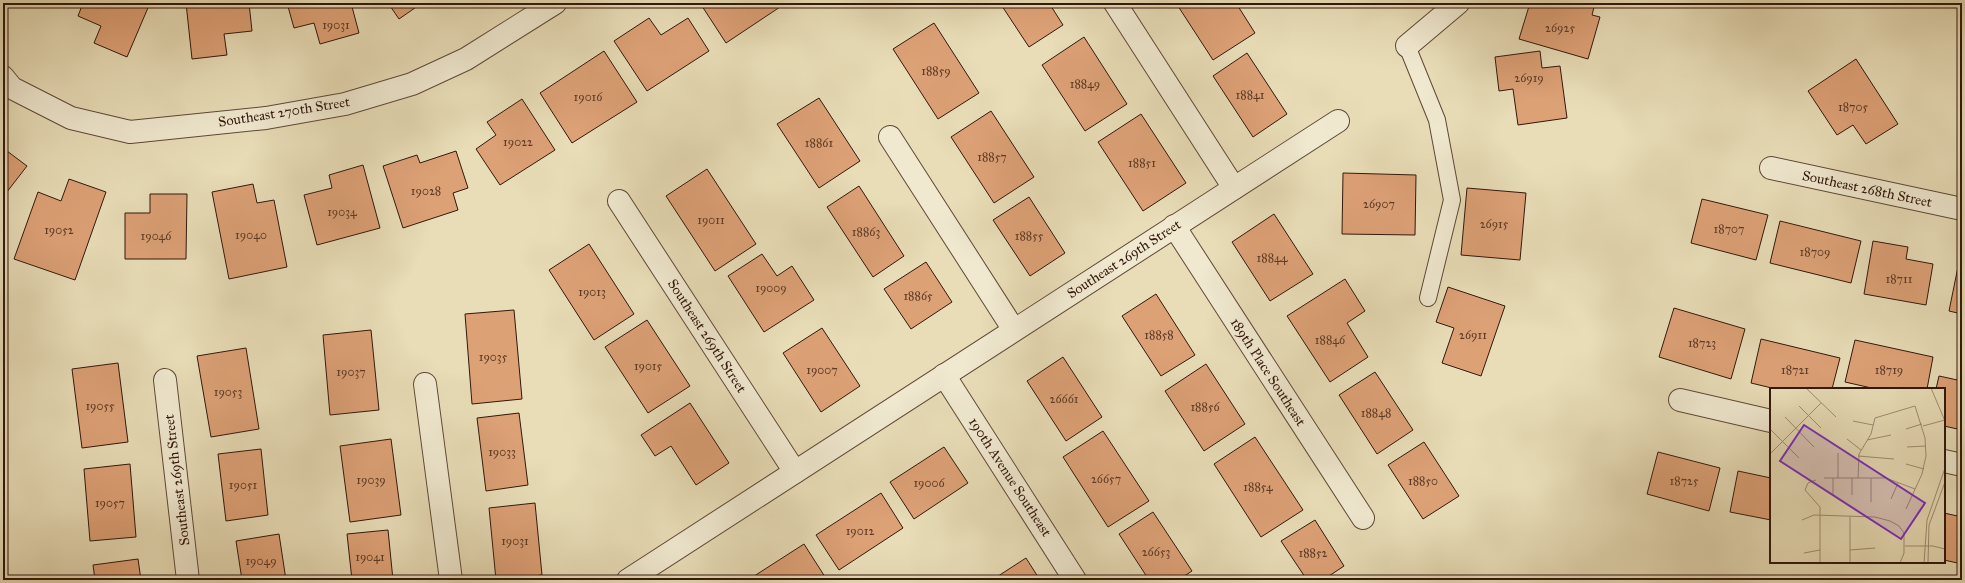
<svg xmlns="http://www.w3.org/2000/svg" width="1965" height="583" viewBox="0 0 1965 583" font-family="'IM FELL Great Primer',serif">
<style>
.building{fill:#dda176;stroke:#31170c}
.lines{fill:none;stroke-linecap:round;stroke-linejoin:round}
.service-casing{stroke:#5f4837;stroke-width:18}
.minor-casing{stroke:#5f4837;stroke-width:24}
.service{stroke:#f0e9d0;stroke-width:16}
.minor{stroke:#f0e9d0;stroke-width:22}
.labels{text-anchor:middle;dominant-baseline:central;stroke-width:3;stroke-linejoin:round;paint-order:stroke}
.number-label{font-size:12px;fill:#5c3a26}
.street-label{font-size:14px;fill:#31170c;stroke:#f0e9d0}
.inset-road{fill:none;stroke:#9f8e73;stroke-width:1}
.view{fill:#7b2cbf;fill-opacity:0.15;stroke:#7b2cbf;stroke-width:2}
.inset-edge{fill:none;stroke:#31170c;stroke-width:2}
</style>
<rect width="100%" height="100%" fill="#e8ddb7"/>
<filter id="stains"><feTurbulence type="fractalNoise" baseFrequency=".005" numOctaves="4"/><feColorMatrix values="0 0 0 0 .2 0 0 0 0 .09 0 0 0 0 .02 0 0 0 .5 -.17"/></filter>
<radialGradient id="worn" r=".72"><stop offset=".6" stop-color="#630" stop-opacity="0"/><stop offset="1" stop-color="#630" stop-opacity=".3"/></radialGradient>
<g class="building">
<polygon points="83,3 150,3 127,57 94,43 101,26 78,16"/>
<polygon points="186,3 249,3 252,31 224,34 227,55 192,59"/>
<polygon points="287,3 351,3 359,33 320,44 314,23 294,28"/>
<polygon points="388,3 422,3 399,19"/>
<polygon points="700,3 786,3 726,43"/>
<polygon points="1000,3 1049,3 1063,25 1029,47"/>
<polygon points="1176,3 1236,3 1255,33 1213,60"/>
<polygon points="1530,3 1595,3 1592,15 1600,17 1588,59 1519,39"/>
<polygon points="649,18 661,35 688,18 709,51 647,91 614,41"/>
<polygon points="934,23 979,93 938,119 893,49"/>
<polygon points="1084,37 1127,104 1085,131 1042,65"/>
<polygon points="604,51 637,102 572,143 540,93"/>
<polygon points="1540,51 1542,68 1560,66 1567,118 1518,125 1513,89 1499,91 1495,57"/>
<polygon points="1247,53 1287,114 1253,137 1213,76"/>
<polygon points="1856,59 1898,124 1866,144 1853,125 1837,135 1808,91"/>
<polygon points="819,98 860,161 819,188 777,124"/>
<polygon points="522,99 555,150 500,185 476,149 496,135 487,122"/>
<polygon points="991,111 1034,177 994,203 951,137"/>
<polygon points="1141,114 1186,183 1143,211 1098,142"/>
<polygon points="3,148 27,166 3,197"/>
<polygon points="456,151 468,188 453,193 458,210 403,228 383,166 417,155 420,163"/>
<polygon points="363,165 380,228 317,245 304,195 332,188 329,175"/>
<polygon points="707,169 756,244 715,271 666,196"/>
<polygon points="1343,173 1416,175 1415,235 1342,234"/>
<polygon points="69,179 106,192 75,280 14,259 38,192 61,201"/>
<polygon points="253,184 257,203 274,200 287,267 229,279 212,192"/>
<polygon points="859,186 904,256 873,277 827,207"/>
<polygon points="1467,188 1526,193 1520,260 1461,255"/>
<polygon points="150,194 187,194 186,259 125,259 125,213 150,213"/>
<polygon points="1029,197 1065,253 1030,276 993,220"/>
<polygon points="1702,199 1768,215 1756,260 1691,243"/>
<polygon points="1274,214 1313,274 1270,301 1232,242"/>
<polygon points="1780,221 1861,241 1851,283 1770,263"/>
<polygon points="1873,241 1908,247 1906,259 1933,264 1926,305 1864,294"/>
<polygon points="589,244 634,314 594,340 549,270"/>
<polygon points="762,254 777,276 792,266 814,300 764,332 728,276"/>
<polygon points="1960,257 1962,257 1962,314 1949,311"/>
<polygon points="926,262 952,302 911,329 884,289"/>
<polygon points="1345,279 1365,311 1347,323 1368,357 1330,382 1287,316"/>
<polygon points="1448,287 1505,306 1481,376 1442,363 1454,328 1436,322"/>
<polygon points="1156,294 1195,355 1161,376 1122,316"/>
<polygon points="1674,308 1745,329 1731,379 1659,357"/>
<polygon points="514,310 522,399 472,404 465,314"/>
<polygon points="647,320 690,386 648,413 605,347"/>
<polygon points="822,328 860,386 821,412 783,353"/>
<polygon points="371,330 379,410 330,415 323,335"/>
<polygon points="1761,339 1840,358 1832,389 1776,389 1751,383"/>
<polygon points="1855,340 1933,357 1927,389 1876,389 1845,382"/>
<polygon points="246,348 259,429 211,437 197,356"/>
<polygon points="1063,357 1102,417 1066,441 1027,381"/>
<polygon points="118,363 128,442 82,448 72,369"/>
<polygon points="1206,364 1245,424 1204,451 1165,391"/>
<polygon points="1375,372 1413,430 1377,454 1339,395"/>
<polygon points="1939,376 1962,381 1962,430 1944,426 1944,389 1936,389"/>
<polygon points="690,403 729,463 696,485 671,446 655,456 641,435"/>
<polygon points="519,413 528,485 486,491 477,418"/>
<polygon points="1103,431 1149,501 1108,527 1063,457"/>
<polygon points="1255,437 1303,510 1261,537 1214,464"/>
<polygon points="391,439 401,515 350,522 340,446"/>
<polygon points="1424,442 1459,496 1423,519 1388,465"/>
<polygon points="944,447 968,483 914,519 890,482"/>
<polygon points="261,449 268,515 226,521 218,454"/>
<polygon points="1658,452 1720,468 1709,511 1647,494"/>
<polygon points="130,464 136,537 90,541 84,469"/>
<polygon points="1738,471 1771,478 1771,520 1730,512"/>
<polygon points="881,493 903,528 839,570 816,535"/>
<polygon points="535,503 542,575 496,580 489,508"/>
<polygon points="1153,512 1192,571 1178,580 1149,580 1119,534"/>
<polygon points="1944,513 1962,517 1962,564 1944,560"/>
<polygon points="1315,520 1344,566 1323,580 1307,580 1281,541"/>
<polygon points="388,530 393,580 352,580 347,534"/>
<polygon points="279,534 286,580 242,580 236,541"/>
<polygon points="804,544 827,580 748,580"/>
<polygon points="1026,558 1040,580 992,580"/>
<polygon points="138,559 141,580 95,580 93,565"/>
</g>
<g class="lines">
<g class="service-casing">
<polyline id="service" points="1407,46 1437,120 1452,200 1428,298"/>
</g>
<g class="minor-casing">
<g id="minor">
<polyline points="1115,3 1234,188"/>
<polyline points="1407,46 1458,3"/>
<polyline points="3,77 12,88 71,118 130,132 266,118 345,104 412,84 466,59 555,3"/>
<polyline points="890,137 1014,330"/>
<polyline points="1771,168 1962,209"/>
<polyline points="619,201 795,472"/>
<polyline points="1174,226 1363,518"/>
<polyline points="944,375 1075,580"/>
<polyline points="165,380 188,580"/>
<polyline points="425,384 451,580"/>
<polyline points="1680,400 1771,421"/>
<polyline points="1944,461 1962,465"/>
<polyline points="628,580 1338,121"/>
</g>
</g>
<use href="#service" class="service"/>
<use href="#minor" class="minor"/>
</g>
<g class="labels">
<g class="number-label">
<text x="336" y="25">19031</text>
<text x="1560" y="28">26925</text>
<text x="936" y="71">18859</text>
<text x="1529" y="78">26919</text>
<text x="1085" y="84">18849</text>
<text x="1250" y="95">18841</text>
<text x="588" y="97">19016</text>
<text x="1853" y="107">18705</text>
<text x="518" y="142">19022</text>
<text x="819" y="143">18861</text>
<text x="992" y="157">18857</text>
<text x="1142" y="163">18851</text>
<text x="426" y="191">19028</text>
<text x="1379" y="204">26907</text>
<text x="342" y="212">19034</text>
<text x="711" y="220">19011</text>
<text x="1494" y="224">26915</text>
<text x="1729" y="229">18707</text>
<text x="59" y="230">19052</text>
<text x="866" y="232">18863</text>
<text x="251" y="235">19040</text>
<text x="156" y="236">19046</text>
<text x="1029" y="236">18855</text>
<text x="1815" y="252">18709</text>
<text x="1272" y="258">18844</text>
<text x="1899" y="279">18711</text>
<text x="771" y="288">19009</text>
<text x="592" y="292">19013</text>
<text x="918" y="296">18865</text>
<text x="1159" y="335">18858</text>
<text x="1473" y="335">26911</text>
<text x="1330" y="340">18846</text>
<text x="1702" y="343">18723</text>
<text x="493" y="357">19035</text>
<text x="648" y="366">19015</text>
<text x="822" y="370">19007</text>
<text x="1795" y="370">18721</text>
<text x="1889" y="370">18719</text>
<text x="351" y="372">19037</text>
<text x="228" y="392">19053</text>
<text x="1064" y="399">26661</text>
<text x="100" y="406">19055</text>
<text x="1205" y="407">18856</text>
<text x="1376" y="413">18848</text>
<text x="502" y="452">19033</text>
<text x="1106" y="479">26657</text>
<text x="371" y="480">19039</text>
<text x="1423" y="481">18850</text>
<text x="1684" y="481">18725</text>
<text x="929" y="483">19006</text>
<text x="243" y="485">19051</text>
<text x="1258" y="487">18854</text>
<text x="110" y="503">19057</text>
<text x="860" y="531">19012</text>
<text x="515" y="541">19031</text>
<text x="1156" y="552">26653</text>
<text x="1313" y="553">18852</text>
<text x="370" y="557">19041</text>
<text x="261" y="561">19049</text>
</g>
<g class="street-label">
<text transform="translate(284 112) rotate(-9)">Southeast 270th Street</text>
<text transform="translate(1867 189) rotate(12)">Southeast 268th Street</text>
<text transform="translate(1124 259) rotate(-33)">Southeast 269th Street</text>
<text transform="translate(707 336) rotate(57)">Southeast 269th Street</text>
<text transform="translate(1268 372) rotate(57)">189th Place Southeast</text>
<text transform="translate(1010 477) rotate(57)">190th Avenue Southeast</text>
<text transform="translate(177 480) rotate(-97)">Southeast 269th Street</text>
</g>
</g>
<g transform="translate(1770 388)">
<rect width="175" height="175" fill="#e8ddb7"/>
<path class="inset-road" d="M36,0L66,29M161,0L175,33M29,18L51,40M15,29L44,59M83,33L103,37M153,38L175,32M0,41L29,70M136,41L152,36M77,51L91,62M97,52L121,47M137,59L156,58M0,66L51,15M88,68L124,71M136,76L154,81M54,90H116L145,101M68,90V65M88,90L89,66L101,46L105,30L145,18L155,50L156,68L152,86L136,121M46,92L38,95L35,102L50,119V175M63,107V90M82,107V90M121,111L128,95M101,114V90M80,129V175M32,132L44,127L105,129L120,133L129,138L134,145V165L130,175M135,158H163L175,161M80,162L105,160M34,165L50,162M154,175L157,132L175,80M158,175L159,137L175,94"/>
<path class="view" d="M34,37L155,115L131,151L10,73Z"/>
<rect width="175" height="175" class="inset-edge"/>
</g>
<rect width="1965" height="583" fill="none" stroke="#e8ddb7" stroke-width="16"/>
<rect x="4" y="4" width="1957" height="575" fill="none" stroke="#31170c" stroke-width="2"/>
<rect x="8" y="8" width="1949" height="567" fill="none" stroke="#31170c"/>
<rect width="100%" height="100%" filter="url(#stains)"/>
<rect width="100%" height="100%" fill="url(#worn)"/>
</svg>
